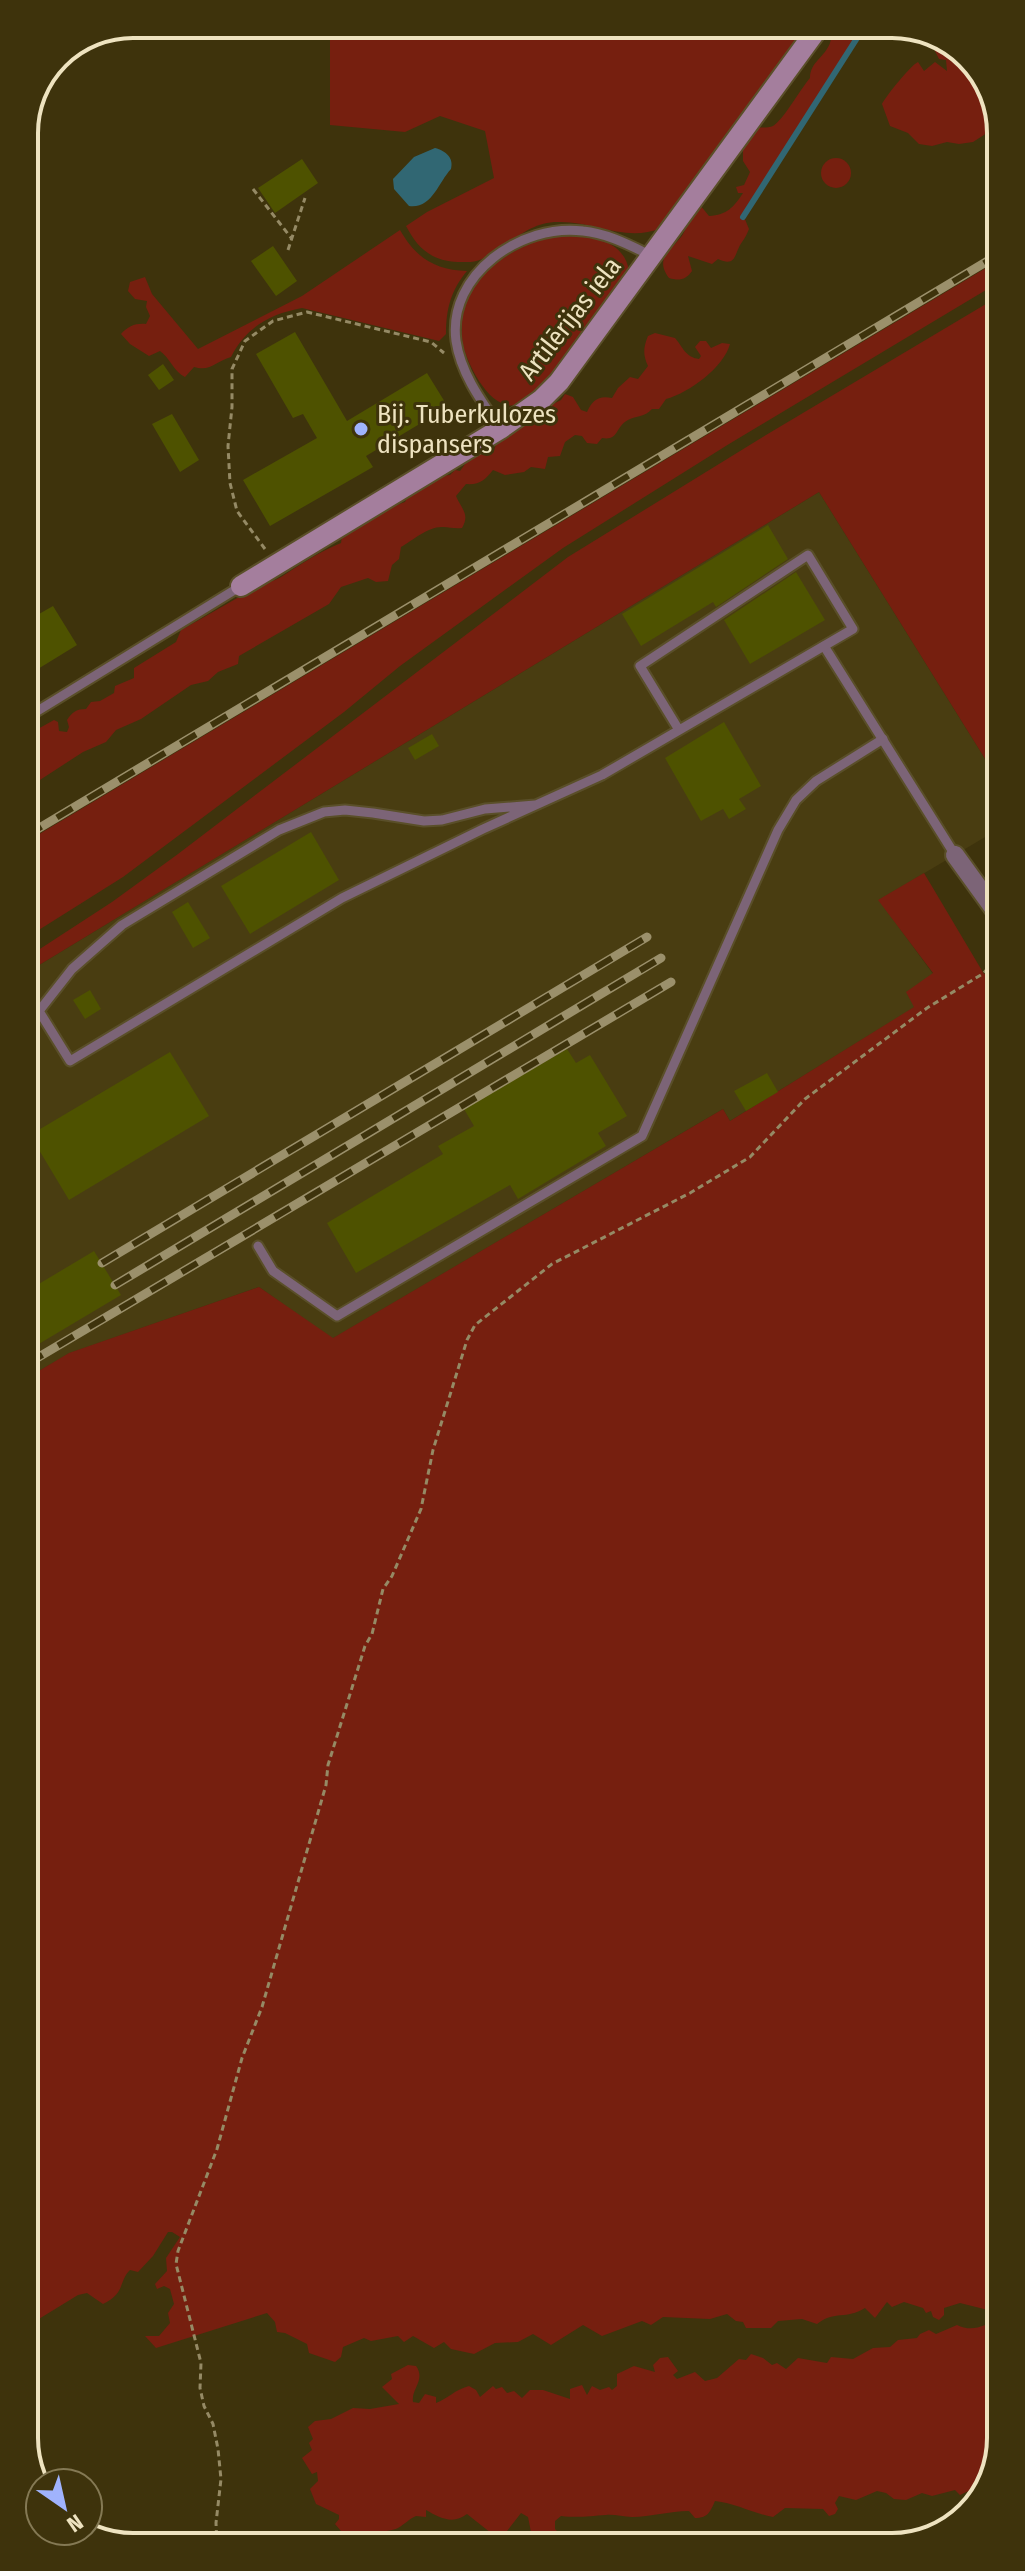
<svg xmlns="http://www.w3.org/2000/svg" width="1025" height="2571" viewBox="0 0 1025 2571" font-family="'Fira Sans Condensed',sans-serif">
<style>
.built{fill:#493d11}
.green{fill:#761f0f}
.water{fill:#316773}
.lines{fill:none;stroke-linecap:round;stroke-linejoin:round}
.stream{stroke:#316773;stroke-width:6}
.building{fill:#4e5200}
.lane-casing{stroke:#5a4f29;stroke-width:13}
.street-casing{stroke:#5a4f29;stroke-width:22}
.secondary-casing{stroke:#5a4f29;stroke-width:24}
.path{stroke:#958a65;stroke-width:3;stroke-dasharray:6 4;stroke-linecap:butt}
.lane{stroke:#7c6477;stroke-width:9}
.street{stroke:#7c6477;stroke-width:18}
.secondary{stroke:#a47e9d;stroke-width:20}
.rail-casing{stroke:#9b906b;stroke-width:9}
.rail{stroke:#3e330c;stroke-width:6;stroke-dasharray:18;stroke-linecap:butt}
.poi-dot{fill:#a0b3fd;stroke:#3e330c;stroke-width:3}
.labels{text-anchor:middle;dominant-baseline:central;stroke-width:6;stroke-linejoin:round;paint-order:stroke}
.street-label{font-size:26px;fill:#eee3c0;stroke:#3e330c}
.poi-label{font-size:26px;fill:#eee3c0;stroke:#3e330c;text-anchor:start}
.rim{fill:none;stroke:#eee3c0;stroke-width:4}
</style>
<rect width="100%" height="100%" fill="#3e330c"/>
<polygon class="built" points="819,492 997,778 997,830 879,900 933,974 915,1007 730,1121 723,1109 332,1339 259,1287 70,1353 27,1378 26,973"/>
<g class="green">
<path d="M330,24H813L661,228C626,243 595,221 558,222C526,222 509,247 482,259C474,263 467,262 458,262C432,261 418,249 406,226L427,212L494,178L485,131L440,116L405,132L330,125Z"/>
<path d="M838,24H866L744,217L749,229C747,234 745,238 742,242C734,253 737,268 718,259L712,264L688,256L692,271C686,280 679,281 669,278C649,251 686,247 687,221L700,205L709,216C727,215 734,207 743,193H738L736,187L744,185L750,172L743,161V142L754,129C760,126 767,129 773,126C784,119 799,91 810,78C810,62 825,57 830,43C832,35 833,31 838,24Z"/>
<path d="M945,45L953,54L970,62L995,98V123L990,131L973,142L959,144L947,142L932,146L919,144L908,133L890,126L882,104C886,96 911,65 918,62L924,71L935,62L947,71L946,60L939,59L934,49Z"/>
<circle cx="836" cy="173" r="15"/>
<path d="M400,230C416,258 435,270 467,271C451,290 446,309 446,334L439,341L302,308C270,314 246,327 231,357C216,361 211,372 194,367L185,377C174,372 170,358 160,351L149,356L130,344L121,334C128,326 136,323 146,324L150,316L146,307L147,301L135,299L128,291L130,282L145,277L152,294L198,349L302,296Z"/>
<path d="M561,234C589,235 624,239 629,271C600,310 574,353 539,386C533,392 528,399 521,403C493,417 468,366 463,345C461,333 461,320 464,308C474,268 524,241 561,234Z"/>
<polygon points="996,262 996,284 729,444 563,548 400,666 344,712 123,877 26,938 26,842"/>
<polygon points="996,298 997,778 819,492 26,973 26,958 112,902 178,854 568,557 766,435"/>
<path d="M655,333L675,338C683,347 685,357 699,359L701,356L695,347L700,341H706L711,348L722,343L730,344C724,367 689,393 666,399L659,409H652C644,418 637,415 628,420C615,427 619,441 602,438L597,444L587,443L582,436L575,435L565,442L560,456L548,457L545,469L531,467L524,472L505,475L493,470C485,480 480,485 466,484L456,496C462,510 470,514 462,528C454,529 450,527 443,527C429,526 413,540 401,547L399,559L392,565L388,581L376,582L368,578L341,587L329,604L239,656L238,664L218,672L208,681L191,685L141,719L116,730L106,742L83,752L26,789V738H34L36,730L54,720L58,722L59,731L67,732L69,727L67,720C72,712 77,709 86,709L91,702L100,701L114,693L115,686L134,678V668L176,642L181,630C207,616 232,600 258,587C265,583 274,581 281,577C301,564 319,552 341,543L342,536L386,509L405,502L408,496L439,476L450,475L455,470L460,471L468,460L483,451L491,453L494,450L498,439L537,412L561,400L565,394L573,397L581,410L587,412C592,400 599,395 612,398L618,388L630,377L638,379L648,366C643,355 643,348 648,336Z"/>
<path d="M924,873L984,974L997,970L1001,2306L988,2310L960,2303L944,2308V2315L939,2320L933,2317L931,2311L926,2313L923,2308L904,2302L892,2307L887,2302L875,2318L865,2308C846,2320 835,2310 817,2324L802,2319L778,2321L771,2328H746L743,2322L736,2321L727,2314L710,2319L663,2317L651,2325L642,2321L602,2336L583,2325L551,2345L533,2334L518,2342L495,2343L474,2354L451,2349L444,2342L434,2348L413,2336L404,2342L398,2336L371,2341L364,2338L343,2347L341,2357L335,2362L309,2353L307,2344L285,2333L277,2332L275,2322L267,2313L156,2348L145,2336H159L170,2323L168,2313L174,2304L170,2289L164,2286L157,2289L155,2284L167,2271L166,2258L180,2237L172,2232H168L153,2256L138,2272L130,2270C118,2282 126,2293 103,2304L87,2293L78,2295L29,2325L27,1378L69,1353L259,1287L333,1338L723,1109L730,1121L914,1007L906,992L933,973L878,900Z"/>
<path d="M1001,2318V2439L983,2492L979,2486L960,2495L955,2490L932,2496L922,2493L906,2500L894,2499L886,2493L877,2491L856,2500L839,2496L835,2503L838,2509L835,2514L829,2516L823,2509L785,2508L773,2517C752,2513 735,2503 715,2501C710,2512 708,2518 695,2518L689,2511C669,2511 651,2517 632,2517C623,2517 614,2514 606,2515C589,2516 579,2518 561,2516L555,2521V2529L560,2534L559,2541L552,2544L532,2537L528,2517L521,2513L507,2531L491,2533L467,2514C453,2525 440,2518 426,2510V2517L416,2516C409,2519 405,2524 398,2528C394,2530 369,2535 363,2535L357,2541L348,2539L349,2531H341L335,2524L339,2519V2515L316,2504L310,2489L318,2481L317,2472L312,2474L302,2458L312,2450L309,2443L313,2439L308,2427L315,2421L331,2419L353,2408L370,2409L399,2404L382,2387L392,2379L391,2374L408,2365L416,2366C426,2380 411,2389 413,2402L419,2403L425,2394L436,2397V2403C449,2398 454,2390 469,2386L476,2390L480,2397L493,2386L496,2389L502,2387L507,2393L514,2391L522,2398L530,2390H543L570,2399V2389L582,2385L587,2395L592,2386L600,2390L609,2387L612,2390L617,2386V2374L634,2366L655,2372L653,2365L660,2358L668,2357L678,2371L673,2375L677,2379L695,2372L705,2381L717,2378L739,2359L746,2360L751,2354L763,2358L772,2365L777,2363L786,2369L798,2358L827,2363L831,2357L853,2359L873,2348L890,2347L898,2340L917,2338L920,2334L929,2330L936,2334L957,2325C973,2333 985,2325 1001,2318Z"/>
</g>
<path class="water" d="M435,148C446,151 454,158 451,169C438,183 432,209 409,206L394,189L393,179L414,157Z"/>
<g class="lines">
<polyline class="stream" points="743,217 866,24"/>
</g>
<g class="building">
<polygon points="302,159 318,183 275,213 258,188"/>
<polygon points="273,246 297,281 276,296 251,261"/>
<polygon points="295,332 347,421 427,373 448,407 366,456 373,467 270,526 243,480 317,438 303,414 293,418 256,354"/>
<polygon points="163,364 174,380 159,390 148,375"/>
<polygon points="172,414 199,460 180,472 152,424"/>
<polygon points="768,525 788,559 716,607 713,602 641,646 622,614"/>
<polygon points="796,572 825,620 750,664 724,620"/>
<polygon points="53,606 77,645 33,672 25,661 25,622"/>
<polygon points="724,722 761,786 739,799 746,809 729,819 723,809 701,821 665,758"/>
<polygon points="432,734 439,746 415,760 408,748"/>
<polygon points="311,832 339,880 250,934 221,886"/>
<polygon points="188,902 210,938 193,948 172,912"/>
<polygon points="90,990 101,1009 85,1019 73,1000"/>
<polygon points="567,1049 576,1063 590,1055 627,1116 598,1133 606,1146 518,1199 510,1185 356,1273 327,1223 443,1154 438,1146 474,1126 464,1109"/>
<polygon points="170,1052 209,1116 69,1200 30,1135"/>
<polygon points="767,1073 778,1092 746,1111 734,1091"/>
<polygon points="94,1251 121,1295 27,1351 27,1291"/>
</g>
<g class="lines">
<g class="lane-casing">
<g id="lane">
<path d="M500,428C482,402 461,374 456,341C447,274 522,223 583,231C607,233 631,246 652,256"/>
<polyline points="824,646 955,855"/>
<polyline points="26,718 241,586"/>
<polyline points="535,805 485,809 442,820 424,821 373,813 345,810 324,812 279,830 122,925 72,969 39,1011 70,1061 342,898 483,829 602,775 853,629 808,555 640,666 679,730"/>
<polyline points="258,1246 273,1271 337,1316 642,1136 778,830 796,800 816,781 883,739"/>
</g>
</g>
<g class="street-casing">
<polyline id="street" points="955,855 997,913"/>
</g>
<g class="secondary-casing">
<polyline id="secondary" points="241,586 500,429 541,400 559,382 821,24"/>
</g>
<g class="path">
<polyline points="253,189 292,239"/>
<polyline points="288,250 305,198"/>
<polyline points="265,549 237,511 230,483 228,446 232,407 232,369 245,341 273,321 307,312 431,342 444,353"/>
<polyline points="217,2546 216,2523 221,2479 218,2449 213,2424 204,2406 200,2388 201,2363 176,2264 178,2251 217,2149 242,2058 262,2007 326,1785 328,1765 365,1646 372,1634 383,1589 392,1576 421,1509 433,1450 467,1340 475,1325 552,1264 690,1193 750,1157 805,1099 927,1008 984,973 997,956"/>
</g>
<use href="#lane" class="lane"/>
<use href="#street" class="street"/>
<use href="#secondary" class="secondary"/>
<g class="rail-casing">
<g id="rail">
<polyline points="26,836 996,256"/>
<polyline points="102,1263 647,937"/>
<polyline points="115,1285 661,958"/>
<polyline points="27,1364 671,982"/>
</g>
</g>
<use href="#rail" class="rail"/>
</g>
<circle class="poi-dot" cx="361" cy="429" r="8"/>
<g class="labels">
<g class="street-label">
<text transform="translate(570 319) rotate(-52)">Artilērijas iela</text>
</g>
<g class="poi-label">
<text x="377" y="414">Bij. Tuberkulozes<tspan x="377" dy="30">dispansers</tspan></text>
</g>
</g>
<path d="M0 0H1025V2571H0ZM133 38H892A95 95 0 0 1 987 133V2438A95 95 0 0 1 892 2533H133A95 95 0 0 1 38 2438V133A95 95 0 0 1 133 38Z" fill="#3e330c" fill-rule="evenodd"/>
<path class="rim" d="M133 38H892A95 95 0 0 1 987 133V2438A95 95 0 0 1 892 2533H133A95 95 0 0 1 38 2438V133A95 95 0 0 1 133 38Z"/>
<g transform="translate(64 2507) rotate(146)"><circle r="38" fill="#3e330c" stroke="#847954" stroke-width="2"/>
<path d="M0-6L14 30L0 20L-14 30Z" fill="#a0b3fd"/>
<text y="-12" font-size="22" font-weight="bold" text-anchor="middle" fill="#eee3c0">N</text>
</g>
</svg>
